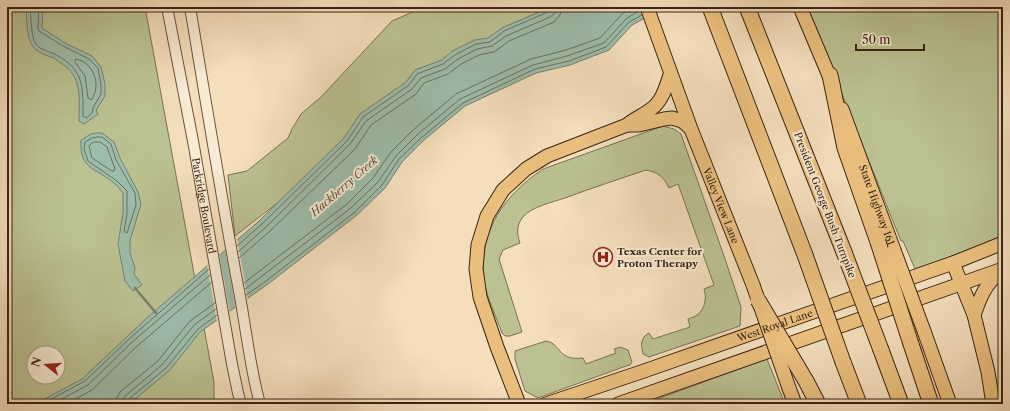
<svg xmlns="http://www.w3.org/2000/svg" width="1010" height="411" viewBox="0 0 1010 411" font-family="'Libre Caslon Text',serif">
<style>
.green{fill:#bbc191;stroke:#7a7252;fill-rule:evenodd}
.water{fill:#9dbdab;stroke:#75806e}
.pier{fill:#f4debc}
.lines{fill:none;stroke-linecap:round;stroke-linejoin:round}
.shore{stroke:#6b705f;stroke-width:1}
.stream{stroke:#75806e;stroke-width:2.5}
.minor-casing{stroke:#68523d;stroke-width:12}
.major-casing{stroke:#392413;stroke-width:15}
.highway-casing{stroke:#392413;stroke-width:17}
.minor{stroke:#f8ead3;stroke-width:10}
.major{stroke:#eabf7e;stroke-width:13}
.highway{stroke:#eabf7e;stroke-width:15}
.major-bridge-casing{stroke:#392413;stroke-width:15;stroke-linecap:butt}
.highway-bridge-casing{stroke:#392413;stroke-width:17;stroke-linecap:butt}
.major-bridge{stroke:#eabf7e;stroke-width:13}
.highway-bridge{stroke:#eabf7e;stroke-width:15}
.labels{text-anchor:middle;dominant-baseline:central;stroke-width:4;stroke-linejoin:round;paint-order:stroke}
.street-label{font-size:10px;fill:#392413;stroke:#f8ead3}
.poi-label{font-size:10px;font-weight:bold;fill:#392413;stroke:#f8ead3;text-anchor:start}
.water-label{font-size:11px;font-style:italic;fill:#575241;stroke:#f8ead3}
</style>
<rect width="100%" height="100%" fill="#f4debc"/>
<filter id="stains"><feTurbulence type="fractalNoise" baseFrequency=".005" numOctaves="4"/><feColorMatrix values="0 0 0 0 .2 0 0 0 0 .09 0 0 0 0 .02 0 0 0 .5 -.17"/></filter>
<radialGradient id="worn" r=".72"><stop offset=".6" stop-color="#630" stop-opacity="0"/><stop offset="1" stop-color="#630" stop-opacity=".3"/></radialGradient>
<g class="green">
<path d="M7,7H145L214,382V404H7ZM34,353H58V377H34Z"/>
<polygon points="424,7 551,7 502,28 235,236 228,175 247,171 288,138 292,129 301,114 321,97 392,21"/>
<polygon points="807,7 1003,7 1003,238 915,269 903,241 901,241"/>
<path d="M663,126L674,129L681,134L724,256L741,307L740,326L649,357L643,354C641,345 640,338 649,333L653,339L690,327L688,319C691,318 695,317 697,315C705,310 707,297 704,289L714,285L678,184L669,188C663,176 659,173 646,170C619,179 592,188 565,198C553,202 531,207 523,217C516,225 517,234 520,243L503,250L499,259L522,332L510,336H505L502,333C496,316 486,297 484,278C479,229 505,195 543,169Z"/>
<path d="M546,341C562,344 557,361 583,358L586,364L616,353L614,349L620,347L628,350L632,362L630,365L626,366L538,398L525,391L515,359V351Z"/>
<polygon points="767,359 785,404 643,404"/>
</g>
<g class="water">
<path d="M26,7H43L42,28L65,43L92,56L101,67L105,84V96L96,110L98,114L84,124L79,121C79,98 83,77 61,63C58,61 55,58 51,57C43,54 35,52 31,43C26,34 27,18 26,7Z"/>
<polygon points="551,7 665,7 632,25 609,50 570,65 536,73 465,106 424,140 402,162 385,188 357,215 268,284 200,332 169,371 129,404 35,404 82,379 148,317 259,221 344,138 360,114 406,82 415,70 442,60 452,51 475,40 488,38 502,28"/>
<path d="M96,133H102L114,142L120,158L138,192L141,204L130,241V253L135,268L134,274L142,285L133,291L125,281L118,244L123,213V193C120,190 118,186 115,184C97,168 79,170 81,140L91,134Z"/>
</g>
<g class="pier">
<polygon points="237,238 248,301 236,309 225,248"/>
<polygon points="219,253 230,313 217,322 207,264"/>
</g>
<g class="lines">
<g class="shore">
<path d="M30,7C31,18 31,31 34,41C38,50 47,50 54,54C84,68 83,87 83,116L86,118L92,113L93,108L101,94V85L98,68L89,59L63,46L39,31L38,28L39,7"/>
<path d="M76,59C94,62 102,86 91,100L88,98L85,76L75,62Z"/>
<polygon points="97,137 102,137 111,144 116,160 135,193 136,205 127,233 124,231 127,214 127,191 117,181 88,161 84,149 85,142 92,138"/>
<polygon points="94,142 100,142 107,147 115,169 114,171 112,171 92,158 89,146"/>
<polyline points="237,246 262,224 347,141 363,117 409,85 417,74 443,64 455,55 476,44 490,42 504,31 548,12 550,10 551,7"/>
<polyline points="238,252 265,228 350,144 366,121 412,89 421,78 445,69 458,59 477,49 492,46 506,36 550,17 555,13 556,7"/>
<polyline points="239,258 269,232 355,149 371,125 416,94 424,83 448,74 461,64 479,55 494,52 509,41 554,22 560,15 562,7"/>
<polyline points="244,283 347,204 373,178 391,152 413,130 456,94 531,59 566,50 600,38 622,14 634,7"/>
<polyline points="245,289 351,208 378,182 396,156 418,134 460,99 533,65 567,56 604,43 626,19 640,10"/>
<polyline points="246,295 266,281 355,212 382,185 399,159 421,138 463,103 535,69 569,61 606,47 629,22 642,15"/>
<polyline points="42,404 85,381 128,340 209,269"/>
<polyline points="52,404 88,385 131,343 210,275"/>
<polyline points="66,404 92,390 135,348 212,282"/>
<polyline points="116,404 117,398 120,392 158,361 190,321 215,303"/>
<polyline points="122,404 125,396 162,365 194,325 216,309"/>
<polyline points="127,404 129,399 166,368 198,329 217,315"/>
</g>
<polyline class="stream" points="135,288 156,313"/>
<g class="minor-casing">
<g id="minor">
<path id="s1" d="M167,7L193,141L232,364L238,393L241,404"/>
<path d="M190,7C206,102 221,196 239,291C246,328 250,368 260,404"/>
</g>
</g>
<g class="major-casing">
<g id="major">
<path id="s2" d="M647,7L691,129L753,285"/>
<polyline points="800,7 833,85"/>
<path id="s3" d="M842,109L894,250"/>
<path d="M627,125C635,118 642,116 650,110C662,102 666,87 670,75"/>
<polyline points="953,263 974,315 988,372 993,404"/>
<path d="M974,315C980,298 986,282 1001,272"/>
<polyline points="924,331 950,404"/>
<polyline points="789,388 795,404"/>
<polyline points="519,404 497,347 480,297 476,269 478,245 487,216 503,190 526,169 547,156 627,125 639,125 664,119 672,118 682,121 691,129"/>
<path id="s4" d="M546,404L644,371L953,263L1003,243"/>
<polyline points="618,404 1003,269"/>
</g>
</g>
<g class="highway-casing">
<g id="highway">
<polyline points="710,7 805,255"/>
<polyline points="747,7 844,252"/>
<polyline points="830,75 845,148 878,242"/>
<polyline points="911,344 931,404"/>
<polyline points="881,350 901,404"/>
<polyline points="843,362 859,404"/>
<polyline points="806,381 818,404"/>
</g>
</g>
<use href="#minor" class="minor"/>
<use href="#major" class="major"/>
<use href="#highway" class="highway"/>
<g class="major-bridge-casing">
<g id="major-bridge">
<polyline points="894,250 924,331"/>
<polyline points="753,285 789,388"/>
</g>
</g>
<g class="highway-bridge-casing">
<g id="highway-bridge">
<polyline points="878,242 911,344"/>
<polyline points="844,252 881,350"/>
<polyline points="805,255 843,362"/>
<polyline points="758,300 806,381"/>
</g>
</g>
<use href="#major-bridge" class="major-bridge"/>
<use href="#highway-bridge" class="highway-bridge"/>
</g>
<defs>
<g id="hospital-ring" transform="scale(1)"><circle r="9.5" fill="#f8ead3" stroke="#8f2418" stroke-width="1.5"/><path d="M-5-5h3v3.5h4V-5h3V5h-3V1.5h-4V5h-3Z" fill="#8f2418"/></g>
</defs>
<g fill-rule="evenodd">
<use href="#hospital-ring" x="603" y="257"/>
</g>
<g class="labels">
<g class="street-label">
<text transform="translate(825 205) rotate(69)">President George Bush Turnpike</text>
<text stroke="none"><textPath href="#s3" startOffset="102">State Highway 161</textPath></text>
<text stroke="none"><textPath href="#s1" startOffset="202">Parkridge Boulevard</textPath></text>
<text stroke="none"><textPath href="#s2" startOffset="212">Valley View Lane</textPath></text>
<text stroke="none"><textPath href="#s4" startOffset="242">West Royal Lane</textPath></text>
</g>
<g class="poi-label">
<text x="617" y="251">Texas Center for<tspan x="617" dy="12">Proton Therapy</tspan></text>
</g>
<g class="water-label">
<text transform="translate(344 186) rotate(-41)">Hackberry Creek</text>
</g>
</g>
<rect width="1010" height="411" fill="none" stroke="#f4debc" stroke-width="24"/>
<rect x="8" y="8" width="994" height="395" fill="none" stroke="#392413" stroke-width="2"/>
<rect x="12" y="12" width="986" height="387" fill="none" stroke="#392413"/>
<g transform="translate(46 365) rotate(287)"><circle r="19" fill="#f8ead3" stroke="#ac9b86"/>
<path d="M0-3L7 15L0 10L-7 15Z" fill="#8f2418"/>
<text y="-6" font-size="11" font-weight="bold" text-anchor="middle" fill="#392413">N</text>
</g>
<path d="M856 44v6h68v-6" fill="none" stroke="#392413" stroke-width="2"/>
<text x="862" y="44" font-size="12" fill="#392413" stroke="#f8ead3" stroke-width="3" paint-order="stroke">50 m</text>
<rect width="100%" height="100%" filter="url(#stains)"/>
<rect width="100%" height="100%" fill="url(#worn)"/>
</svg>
